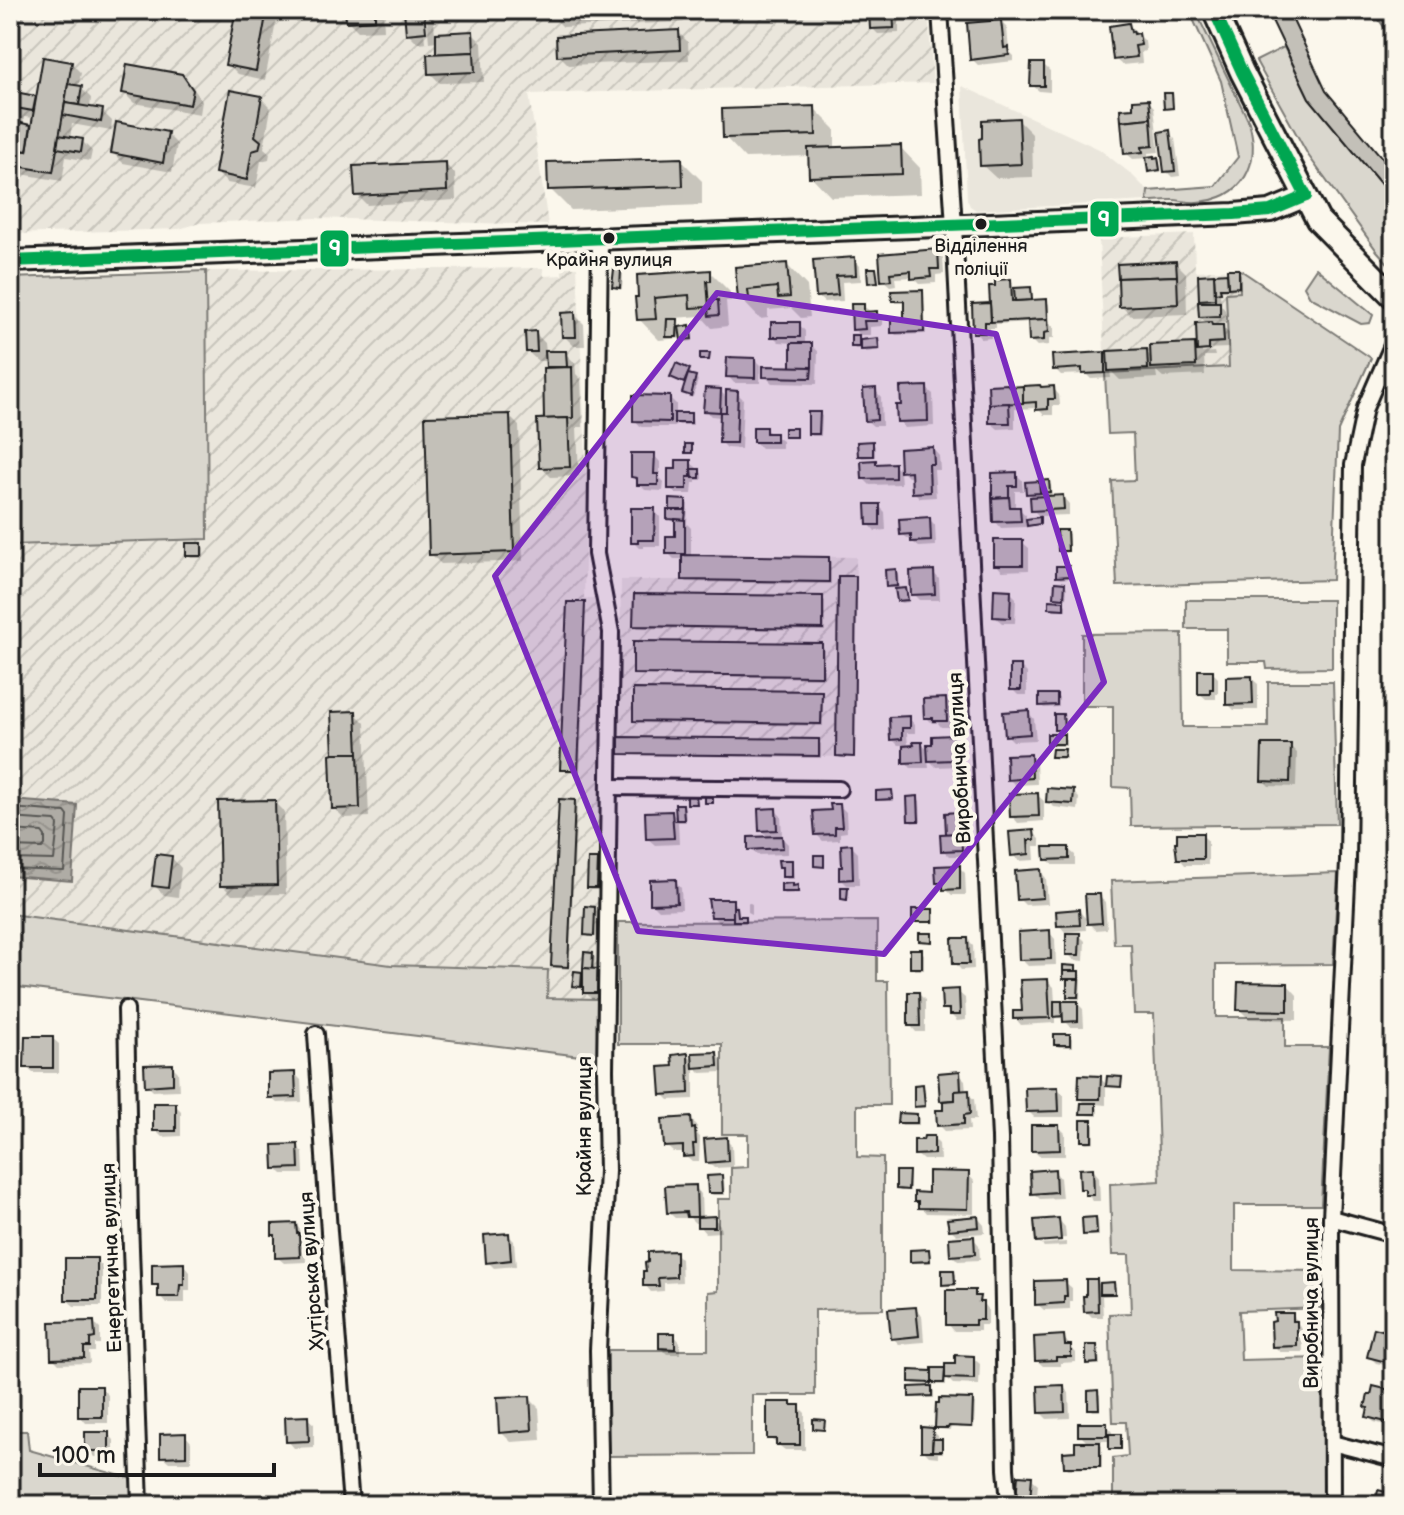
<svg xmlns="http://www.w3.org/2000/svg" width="1404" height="1515" viewBox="0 0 1404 1515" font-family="'Balsamiq Sans',sans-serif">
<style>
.built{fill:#eae6dc}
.industrial{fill:url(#industrial-furrows)}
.green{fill:#dad7ce;stroke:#7b7a75;stroke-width:2}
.forest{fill:url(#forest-crowns);stroke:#7b7a75;stroke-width:2}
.water{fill:url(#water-waves);stroke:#74726e;stroke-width:2}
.shadow{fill:#0003;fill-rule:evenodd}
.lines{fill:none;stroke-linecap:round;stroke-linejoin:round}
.shore{stroke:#575653;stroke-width:2}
.building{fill:#c3c0b8;stroke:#1c1c1c;stroke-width:2}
.street-casing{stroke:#1c1c1c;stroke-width:20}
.secondary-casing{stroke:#1c1c1c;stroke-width:26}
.primary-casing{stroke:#1c1c1c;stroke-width:28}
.street{stroke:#fbf7ec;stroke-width:14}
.secondary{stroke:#fbf7ec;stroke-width:20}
.primary{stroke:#fbf7ec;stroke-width:22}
.bus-1-casing{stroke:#fbf7ec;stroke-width:18}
.bus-1{stroke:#00a651;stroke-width:12}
.marked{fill:#7b2cbf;fill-opacity:0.2;stroke:#7b2cbf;stroke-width:6;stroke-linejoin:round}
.bus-dot{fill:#1c1c1c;stroke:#fbf7ec;stroke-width:3}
.labels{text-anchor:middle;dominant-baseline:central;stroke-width:8;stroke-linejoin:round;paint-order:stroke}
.bus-label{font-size:18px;fill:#1c1c1c;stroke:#fbf7ec}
.street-label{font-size:20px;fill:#1c1c1c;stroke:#fbf7ec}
.line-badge{stroke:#fbf7ec;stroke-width:3}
.badge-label{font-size:22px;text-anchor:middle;font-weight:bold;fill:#fff}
</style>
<defs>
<pattern id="industrial-furrows" width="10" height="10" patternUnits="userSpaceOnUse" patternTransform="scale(2)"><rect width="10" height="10" fill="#eae6dc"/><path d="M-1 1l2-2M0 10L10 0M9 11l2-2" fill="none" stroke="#c8c5bc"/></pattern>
<pattern id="forest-crowns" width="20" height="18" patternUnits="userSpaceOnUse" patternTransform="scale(2)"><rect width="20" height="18" fill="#dad7ce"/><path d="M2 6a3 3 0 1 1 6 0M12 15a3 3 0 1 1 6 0" fill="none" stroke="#bab8b0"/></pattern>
<pattern id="water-waves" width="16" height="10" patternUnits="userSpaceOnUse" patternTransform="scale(2)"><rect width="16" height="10" fill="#afaca5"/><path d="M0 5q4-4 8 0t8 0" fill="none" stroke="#96938d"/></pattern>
</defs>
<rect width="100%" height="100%" fill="#fbf7ec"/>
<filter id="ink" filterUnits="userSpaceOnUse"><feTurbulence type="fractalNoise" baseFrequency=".0125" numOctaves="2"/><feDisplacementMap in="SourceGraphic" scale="16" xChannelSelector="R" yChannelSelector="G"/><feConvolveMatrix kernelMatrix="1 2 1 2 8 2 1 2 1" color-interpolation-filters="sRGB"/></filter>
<g filter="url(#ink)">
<polygon class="built" points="962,86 1099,149 1130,173 1148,191 1147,201 976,210 970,206 967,199"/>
<g class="industrial">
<polygon points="10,10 928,10 933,83 529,94 548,225 314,218 200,223 179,229 10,234"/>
<polygon points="1194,234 1195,271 1239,269 1371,358 1338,431 1193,369 1105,373 1099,238"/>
<polygon points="562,267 577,267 587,483 584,598 598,599 603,631 602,786 597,999 547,998 547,970 391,965 10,914 10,545 208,539 206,271 543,268 544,276 562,275"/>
<polygon points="682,555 856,557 854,757 619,754 621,580 682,580"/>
</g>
<g class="green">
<path d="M1189,10H1195L1249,122C1261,164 1244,199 1197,202C1189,203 1181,200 1172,200C1164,200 1156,201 1147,201L1148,191L1215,186L1238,157L1221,81Z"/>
<polygon points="1284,47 1309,98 1394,200 1394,270 1377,251 1308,155 1256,61"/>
<polygon points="1316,268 1373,315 1370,323 1361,324 1310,297 1304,286"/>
<polygon points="1239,269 1371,358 1338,431 1332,580 1117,586 1112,481 1135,480 1133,433 1108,434 1105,373 1229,367 1226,293 1240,292"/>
<polygon points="206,271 208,539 10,545 10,278"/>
<polygon points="1186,600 1332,600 1332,668 1267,669 1266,662 1227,662 1227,629 1186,629"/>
<polygon points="1182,633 1183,727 1268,727 1268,682 1333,682 1337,824 1131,826 1130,788 1113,787 1113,706 1082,706 1082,634"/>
<polygon points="1338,873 1333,964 1216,965 1216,1017 1285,1017 1285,1047 1329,1047 1321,1205 1234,1205 1234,1270 1321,1271 1321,1308 1239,1311 1241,1360 1322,1358 1324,1505 1113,1505 1113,1458 1128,1456 1126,1422 1113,1422 1109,1314 1131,1313 1129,1255 1112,1255 1110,1184 1160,1181 1154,1014 1134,1014 1131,944 1114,944 1111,881"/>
<polygon points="10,914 391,965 548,970 547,998 597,999 597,1058 10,986"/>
<polygon points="877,921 877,981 888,981 889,1105 857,1105 857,1157 883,1158 883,1309 815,1310 815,1395 752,1395 752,1455 608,1456 608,1350 708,1350 708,1292 718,1291 718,1199 731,1199 731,1168 748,1167 748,1134 722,1134 722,1044 618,1044 618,922"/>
<polygon points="10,1431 27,1431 29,1450 132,1479 133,1505 10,1505"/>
</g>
<polygon class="forest" points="1372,10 1394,10 1394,41"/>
<polygon class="water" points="10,800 77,805 72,881 10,876"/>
<g class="shadow">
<polygon points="238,10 270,10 277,17 265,80 238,74 228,64"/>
<polygon points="347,10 383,10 384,30 358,31 348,21"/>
<polygon points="406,10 422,10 425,42 429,42 426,10 433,10 435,35 472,33 482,43 484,82 440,83 430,73 439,55 438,41 418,43 408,33"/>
<polygon points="553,10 679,10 683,14 684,22 563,27 553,17"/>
<polygon points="871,10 899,10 899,33 878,34 872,28"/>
<polygon points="1001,22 1007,28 1009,51 1014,56 1014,61 978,65 972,59"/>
<polygon points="1129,25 1135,31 1136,35 1139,35 1145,41 1146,51 1141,52 1142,63 1122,65 1115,59"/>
<polygon points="678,32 688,42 689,60 569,65 559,55"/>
<path d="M71,63L81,73L78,87L81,88L91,98L90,109L102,111L112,121L111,131L72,124L70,139L82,141L92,151L90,161L66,157L62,181L10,172V84L19,95L38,98ZM24,117L34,118L33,127L23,125Z"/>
<polygon points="1044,65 1050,71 1050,92 1039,91 1032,85"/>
<polygon points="181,76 192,86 202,101 200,114 134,103 124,93"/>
<polygon points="261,98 271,108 264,148 270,153 269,159 261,161 256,188 227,183 217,173"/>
<polygon points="1148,101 1154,107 1159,152 1148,153 1148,158 1133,159 1126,153"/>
<polygon points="814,108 835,129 835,149 900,147 920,168 921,194 831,197 811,176 810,156 745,158 725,137"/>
<polygon points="1018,120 1032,134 1033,177 996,178 982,165 984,140"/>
<polygon points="1169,133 1175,139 1180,176 1172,177 1166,171"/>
<polygon points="167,134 177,144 172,172 123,163 113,153"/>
<polygon points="1157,159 1160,162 1161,172 1153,173 1150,171"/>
<polygon points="681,160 702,181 702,205 571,210 550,189"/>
<polygon points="445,164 455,174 456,200 367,205 357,195"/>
<polygon points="937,251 943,258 944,274 936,275 936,283 920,284 913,277 895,278 896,285 890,286 883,280 881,256"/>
<polygon points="854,259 860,266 861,281 842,282 843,301 824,302 817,296 815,262"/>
<polygon points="1176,263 1186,273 1187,314 1131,316 1121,306"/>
<polygon points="787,265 807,286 810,317 801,318 791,308 768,310 768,318 760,319 740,298 737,269"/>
<polygon points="1238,271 1241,274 1241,289 1222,290 1222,294 1220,294 1221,305 1225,310 1226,322 1209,323 1214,327 1222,327 1229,333 1229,348 1202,349 1202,353 1214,352 1215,356 1204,356 1205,375 1163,377 1156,371 1157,378 1120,380 1110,370 1111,378 1091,379 1086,374 1061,375 1055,369 1104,354 1109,360 1146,351 1152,358 1194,345 1199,349 1208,324 1200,317 1206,304 1201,299 1200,277 1229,275"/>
<polygon points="620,272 623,274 622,289 616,289 614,286"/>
<polygon points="710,272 730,292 731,301 726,301 728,326 712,328 701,316 674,318 679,324 679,329 689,327 692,330 693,341 685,342 682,338 659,340 639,319 637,299"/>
<polygon points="1010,281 1012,284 1013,290 1030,289 1033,292 1033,302 1046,301 1049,304 1050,324 1054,327 1054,338 1049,338 1049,345 1037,346 1031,340 1030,322 996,324 996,328 990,328 991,338 981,339 975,332"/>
<polygon points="922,292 924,295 926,334 896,335 893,332 906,321 906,303 896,303 894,300"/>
<polygon points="863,306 882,320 882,326 870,327 870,335 860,335 854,329"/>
<polygon points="574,314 584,324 585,346 574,346 564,336"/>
<polygon points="799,324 805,331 805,345 811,345 818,351 817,384 772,383 765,376 793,369 794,343 779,342 773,336"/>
<polygon points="535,333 545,343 546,353 565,353 575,363 576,374 581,379 583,427 577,427 579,476 551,477 541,467 546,421 548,361 538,361 528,352"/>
<polygon points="858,337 861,342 878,340 880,343 881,350 866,352 863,349 855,349 853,346"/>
<polygon points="755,360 761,366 760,383 734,383 728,376"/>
<polygon points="689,370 691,373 690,376 698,380 693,397 684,393 686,383 675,379"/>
<polygon points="926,388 933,394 934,426 905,428 899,421 903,407"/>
<polygon points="1053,388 1059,395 1060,405 1053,405 1053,415 1044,415 1037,408 1015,409 1015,428 998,429 991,423 1010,389"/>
<polygon points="875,390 881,397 882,426 873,426 866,420"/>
<polygon points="720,391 728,399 737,393 743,399 741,449 727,448 721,442 721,417 711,416 705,410"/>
<polygon points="670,398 676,404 676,415 690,415 692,417 693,425 679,425 676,422 675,427 641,427 635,420"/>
<polygon points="819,414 822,416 821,436 812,436 810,434"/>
<polygon points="509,416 519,426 523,561 441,564 431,554"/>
<polygon points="765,429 782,441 782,448 761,448 755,442"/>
<polygon points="872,443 875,446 875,457 862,458 860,455"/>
<polygon points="933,449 939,456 940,470 934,470 936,497 920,498 914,492 913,477 908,477 902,471"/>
<polygon points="654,455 660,462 660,478 664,482 663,491 645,490 633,477"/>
<polygon points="690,462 697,468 697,471 702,473 702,480 696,480 696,483 693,483 692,494 676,494 670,488 678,471"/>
<polygon points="875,462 878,466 894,465 900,471 901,484 870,485 864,479"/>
<polygon points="1016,474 1022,480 1023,491 1015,491 1015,509 1019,509 1026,515 1026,521 1039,519 1041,522 1028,524 1026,522 1026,527 1001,528 995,521 994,475"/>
<polygon points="1048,482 1051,485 1052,498 1063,497 1069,504 1069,515 1039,516 1033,510 1032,496 1028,493"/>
<polygon points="685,502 688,504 687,524 691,528 691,557 829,559 831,562 831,584 687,582 684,580 684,559 674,559 668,553 677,538 677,521 671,521 669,518"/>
<polygon points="879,506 885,512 886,530 875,531 869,524"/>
<polygon points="654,510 660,517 660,546 644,546 644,548 639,548 633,542"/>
<polygon points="929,519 935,525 936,546 919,547 902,534"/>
<polygon points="1066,532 1069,534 1069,552 1062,553 1060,550"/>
<polygon points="1022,542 1029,548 1029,570 1002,571 996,564"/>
<polygon points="201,545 204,548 204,558 191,558 188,555"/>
<polygon points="1068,568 1071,570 1071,578 1060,579 1058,576"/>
<polygon points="895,571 898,574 899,591 905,590 908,593 909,602 901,603 899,600 897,588 891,588 888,586"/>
<polygon points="933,572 939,579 940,600 919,600 913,594"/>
<polygon points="855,578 857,581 855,758 840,758 838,756"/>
<polygon points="1064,585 1067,587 1066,599 1060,599 1066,605 1066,610 1054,610 1051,607 1062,602 1056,596"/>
<polygon points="1010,592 1016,598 1015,623 1002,623 995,617"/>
<polygon points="822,598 825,601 825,631 638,628 635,626"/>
<polygon points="584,604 586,607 580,772 565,771 562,769"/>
<polygon points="822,645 824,648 824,678 637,675 635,673"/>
<polygon points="1021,667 1027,673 1027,695 1018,695 1012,689"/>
<polygon points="1212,672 1218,678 1218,694 1216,694 1216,699 1206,699 1199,693"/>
<polygon points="1251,678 1258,684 1258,710 1234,710 1228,704"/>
<polygon points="821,693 823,696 823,726 637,723 635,721"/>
<polygon points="1056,696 1059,698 1059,707 1044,708 1041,705"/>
<polygon points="946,700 952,706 952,727 941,727 938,723 932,723 926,717"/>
<polygon points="1028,712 1034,719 1036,740 1013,741 1007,735"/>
<polygon points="355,713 365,723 369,817 344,818 334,808"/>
<polygon points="1063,716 1065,718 1065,732 1060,732 1066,738 1066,746 1052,746 1049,744 1063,736 1056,730"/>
<polygon points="909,718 915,725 915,733 907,733 908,748 922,744 929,752 952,737 959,743 960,766 936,767 928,759 929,768 911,768 905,762 904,745 898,745 892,739"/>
<polygon points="818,741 821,744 821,758 623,755 621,753"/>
<polygon points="1290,746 1297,753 1296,787 1269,786 1263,780"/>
<polygon points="1064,751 1066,753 1066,759 1056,759 1053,757"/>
<polygon points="1030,756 1036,762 1037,784 1015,785 1009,779"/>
<polygon points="892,792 894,795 894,801 881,801 878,799"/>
<polygon points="1073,792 1079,798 1078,810 1054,807 1048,801"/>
<polygon points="1037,795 1044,801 1044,821 1018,823 1012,816"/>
<polygon points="917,798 920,801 921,822 912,823 910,820"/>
<polygon points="274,802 284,812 286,894 232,895 222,885"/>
<polygon points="574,802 577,805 569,969 556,968 553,965"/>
<polygon points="683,806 685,808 686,822 678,822 679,844 655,845 648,839 672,813 678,819"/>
<polygon points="840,806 846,812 847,832 840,833 840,840 823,841 817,835 833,812"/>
<polygon points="775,810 781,816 782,835 779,835 788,844 788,854 757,855 750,849 769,838 761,830"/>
<polygon points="958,814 964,821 967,856 949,856 943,850"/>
<polygon points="1033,832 1040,839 1040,846 1034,846 1035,860 1019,861 1013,855"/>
<polygon points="1202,835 1208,841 1208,865 1185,865 1179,858"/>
<polygon points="851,846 858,853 859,885 847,885 841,879"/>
<polygon points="1068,849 1075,855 1075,865 1053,865 1047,859"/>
<polygon points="172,858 181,868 178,897 164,895 154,885"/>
<polygon points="597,861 600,864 599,890 592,890 589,887"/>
<polygon points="791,862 793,864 794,879 787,879 784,876 784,869 781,866"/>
<polygon points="959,867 965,873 966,895 952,895 938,882"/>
<polygon points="1040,871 1046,878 1048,904 1025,905 1019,899"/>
<polygon points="675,881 681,888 682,909 659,910 652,903"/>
<polygon points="798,887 800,893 785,894 783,892"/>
<polygon points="1099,896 1105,902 1107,929 1095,930 1085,919 1086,930 1065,932 1059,925 1079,911 1089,922"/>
<polygon points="732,901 738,907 739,918 745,918 747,922 719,923 713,917"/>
<polygon points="748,902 752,904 752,914 748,912"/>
<polygon points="594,909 597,911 596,937 589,937 586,934"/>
<polygon points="932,911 935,914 935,923 917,923 914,921"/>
<polygon points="1049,932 1055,939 1056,965 1028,966 1021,959"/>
<polygon points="1079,935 1085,941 1084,961 1074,960 1068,954"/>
<polygon points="967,940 973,946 974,969 961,970 955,963"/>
<polygon points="921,951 924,954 924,970 915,970 912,967"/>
<polygon points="592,955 595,957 594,971 597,971 603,977 602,999 591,998 585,992 585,989 577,988 574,985 581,974 585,978"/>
<polygon points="1075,968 1081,976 1080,999 1071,999 1069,996 1067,980 1065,978"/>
<polygon points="1048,981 1054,987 1055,1003 1077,1003 1083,1009 1084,1027 1071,1027 1065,1021 1065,1018 1059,1018 1055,1014 1055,1023 1021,1025 1015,1018 1024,1013"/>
<polygon points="1288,985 1297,995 1297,1020 1249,1019 1239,1009"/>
<polygon points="958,992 965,998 966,1020 957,1021 944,1008"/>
<polygon points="919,994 925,1000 925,1032 916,1032 910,1025"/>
<polygon points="1069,1036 1072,1038 1072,1047 1059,1047 1056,1045"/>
<polygon points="52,1038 59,1044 59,1073 33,1073 26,1067"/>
<polygon points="716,1054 722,1060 723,1072 701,1073 694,1066 694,1099 669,1100 663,1094 675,1068 688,1056 695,1063"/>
<polygon points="172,1066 178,1072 179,1090 153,1091 147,1085"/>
<polygon points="295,1074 301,1080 302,1102 277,1103 270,1097"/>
<polygon points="959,1074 965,1080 966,1093 974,1099 976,1120 969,1120 970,1130 945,1131 939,1125 945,1112 945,1103 942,1100"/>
<polygon points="1100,1078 1106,1084 1106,1105 1095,1104 1098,1108 1098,1116 1085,1115 1083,1113 1087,1105 1080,1098"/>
<polygon points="923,1086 925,1089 926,1108 919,1108 916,1106"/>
<polygon points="1058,1089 1064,1095 1064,1117 1034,1117 1028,1111"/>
<polygon points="175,1105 181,1111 181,1136 162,1137 155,1130"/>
<polygon points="916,1116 919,1118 919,1125 902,1125 899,1122"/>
<polygon points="690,1119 697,1125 697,1134 700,1137 699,1162 692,1162 685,1156 685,1152 673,1152 666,1146"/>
<polygon points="1091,1122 1094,1125 1094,1142 1086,1143 1083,1140"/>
<polygon points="1059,1127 1065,1133 1065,1156 1039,1156 1033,1150"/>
<polygon points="933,1138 939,1144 940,1160 923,1160 916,1154"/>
<polygon points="726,1140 732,1146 733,1167 714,1168 708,1162"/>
<polygon points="297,1146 303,1153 304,1174 282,1174 276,1168"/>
<polygon points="1093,1170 1099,1177 1100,1201 1093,1201 1082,1188"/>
<polygon points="1054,1171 1060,1178 1062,1198 1040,1199 1033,1193"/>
<polygon points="908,1173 910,1176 910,1191 900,1191 898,1189"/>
<polygon points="968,1174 974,1181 974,1214 926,1213 916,1201"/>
<polygon points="722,1177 724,1180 725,1195 713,1195 710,1193"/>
<polygon points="695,1187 701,1194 702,1219 714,1218 720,1225 721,1232 705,1233 699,1226 699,1223 695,1223 690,1218 675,1218 668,1212"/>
<polygon points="10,1206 18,1214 19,1245 10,1245"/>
<polygon points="978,1218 984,1225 985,1233 957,1235 950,1229"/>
<polygon points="1095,1219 1098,1221 1099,1236 1087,1236 1085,1234"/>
<polygon points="1059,1220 1065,1227 1066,1238 1041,1240 1041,1244 1066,1242 1066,1246 1044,1247 1038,1241"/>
<polygon points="296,1225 302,1232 302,1238 305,1241 306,1262 284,1263 277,1257 277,1237 274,1235"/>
<polygon points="508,1235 514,1241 516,1266 494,1268 488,1262"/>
<polygon points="973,1238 979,1245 980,1260 958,1261 952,1255"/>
<polygon points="929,1251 931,1254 931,1263 915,1263 912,1261"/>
<polygon points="675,1253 681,1259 682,1282 664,1283 664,1291 651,1292 645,1285 651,1264"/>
<polygon points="96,1260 102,1266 102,1306 74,1306 67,1300"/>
<polygon points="184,1265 190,1272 190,1290 185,1290 185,1303 166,1303 160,1296 160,1289 154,1284"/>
<polygon points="953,1272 956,1274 956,1286 947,1286 944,1284"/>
<polygon points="1096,1281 1100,1285 1114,1284 1116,1287 1116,1295 1102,1296 1103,1317 1092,1317 1086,1311"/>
<polygon points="1065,1282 1072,1288 1072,1301 1070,1301 1070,1309 1044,1310 1037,1304"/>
<polygon points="974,1292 988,1310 988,1325 980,1325 980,1331 954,1331 948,1324"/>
<polygon points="915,1309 922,1315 924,1342 899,1344 893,1338"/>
<polygon points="1292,1315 1298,1321 1298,1325 1302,1329 1303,1352 1280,1352 1274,1346"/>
<polygon points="94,1323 100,1329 100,1344 95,1344 95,1352 89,1352 90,1363 59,1364 53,1358"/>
<polygon points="674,1335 680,1342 680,1354 667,1354 661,1348"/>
<polygon points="1394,1335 1394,1367 1376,1363 1369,1356"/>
<polygon points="1063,1337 1076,1353 1076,1362 1061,1363 1061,1366 1043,1366 1036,1360"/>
<polygon points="1096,1347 1099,1349 1100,1365 1091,1365 1088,1363"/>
<polygon points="973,1358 980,1364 979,1385 953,1384 946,1377 946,1385 914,1384 911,1381 944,1370 947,1373"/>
<polygon points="1063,1387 1069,1393 1070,1418 1047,1419 1041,1413"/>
<polygon points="101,1388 108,1395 108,1423 86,1423 80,1416"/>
<polygon points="931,1388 934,1391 934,1398 914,1398 911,1396"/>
<polygon points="1098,1392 1100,1395 1100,1411 1093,1411 1090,1408"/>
<polygon points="1394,1393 1394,1427 1374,1422 1368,1416"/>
<polygon points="529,1398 539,1408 541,1440 511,1442 501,1432"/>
<polygon points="972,1401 975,1403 974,1428 951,1427 950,1430 940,1429 937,1427"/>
<polygon points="793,1407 799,1407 805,1413 805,1450 785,1450 769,1438"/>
<polygon points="307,1418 314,1424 314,1447 294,1448 288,1441"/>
<polygon points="1106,1425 1112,1432 1112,1436 1120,1436 1122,1438 1122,1450 1114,1450 1111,1448 1111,1441 1096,1441 1102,1446 1102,1468 1068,1469 1066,1466 1089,1444 1080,1435"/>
<polygon points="932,1430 938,1436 938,1441 943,1444 943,1453 938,1453 938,1457 929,1456 923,1450"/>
<polygon points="108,1434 114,1440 114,1457 94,1457 87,1450"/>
<polygon points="185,1435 191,1442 191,1462 169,1462 162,1456"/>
<polygon points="1031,1478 1038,1484 1036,1505 1025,1505 1018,1499"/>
</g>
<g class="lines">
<g class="shore">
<polyline points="10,808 65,812 68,816 64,871 10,869"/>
<polyline points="10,818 55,821 58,825 54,860 10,859"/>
<polyline points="10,830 42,832 45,836 45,845 42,848 10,847"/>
</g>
</g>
<g class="building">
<polygon points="236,10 267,10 256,71 225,65"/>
<polygon points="345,10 375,10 375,20 346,22"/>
<polygon points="404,10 424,10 426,32 406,34"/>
<polygon points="551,10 674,10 675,13 551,18"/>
<polygon points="869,10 893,10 894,28 870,29"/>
<polygon points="1267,10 1288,10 1326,91 1394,172 1394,200 1309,98"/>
<polygon points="1001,20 1004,48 1008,47 1009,55 970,60 967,23"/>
<polygon points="1129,23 1131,32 1133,31 1134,34 1139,33 1141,45 1135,46 1137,57 1113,60 1109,26"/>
<polygon points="679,30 680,50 557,56 556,36"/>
<polygon points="473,31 474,52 436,54 436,33"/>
<polygon points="474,52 475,72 428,74 427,54"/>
<polygon points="43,57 72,62 53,172 10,165 10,148 27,151"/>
<polygon points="1031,63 1044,63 1044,86 1030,86"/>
<polygon points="127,64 182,74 193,90 190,105 122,93"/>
<polygon points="68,84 82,86 79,105 65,103"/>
<polygon points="230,90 262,96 255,136 261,141 259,149 252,151 247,180 215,173"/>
<polygon points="10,91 36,96 33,111 10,107"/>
<polygon points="1163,93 1172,93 1173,108 1164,109"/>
<polygon points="1149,99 1151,118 1121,121 1120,109 1133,108 1133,100"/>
<polygon points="65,103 103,109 101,122 63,115"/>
<polygon points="815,106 816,135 723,138 722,109"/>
<polygon points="10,107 15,108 12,121 31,125 27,151 10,148"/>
<polygon points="1019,118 1021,164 980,166 979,139 982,138 982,120"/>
<polygon points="1151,118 1153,146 1142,147 1143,152 1124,154 1121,121"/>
<polygon points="116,122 168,132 163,163 111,153"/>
<polygon points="1170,130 1175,171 1164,172 1159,132"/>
<polygon points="59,135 83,139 81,152 57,148"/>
<polygon points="901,145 902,174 809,177 808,148"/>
<polygon points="1154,156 1154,158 1158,157 1160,170 1148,172 1146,157"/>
<polygon points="682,158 683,186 548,190 547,162"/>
<polygon points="446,162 447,191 355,196 353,166"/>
<polygon points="938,249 939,269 930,269 931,277 911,279 911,271 890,273 891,280 881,281 879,254"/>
<polygon points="855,257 856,275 836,276 838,295 816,297 813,260"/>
<polygon points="1176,261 1177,276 1118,278 1117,264"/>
<polygon points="787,263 790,297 778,298 777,287 748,290 749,298 738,299 735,267"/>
<polygon points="867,268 876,268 878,282 868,283"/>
<polygon points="614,269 621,270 620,288 612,287"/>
<polygon points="1227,269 1239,269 1239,287 1228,288"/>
<polygon points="711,270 711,281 707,281 709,307 690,308 689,295 654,298 656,319 637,320 635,297 638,297 637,275"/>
<polygon points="1227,273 1228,288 1220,288 1221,292 1215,293 1214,274"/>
<polygon points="1214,274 1215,299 1199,300 1198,275"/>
<polygon points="1177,276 1178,304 1119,307 1118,278"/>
<polygon points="1011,279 1012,301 1047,299 1048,319 991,322 989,286 995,286 995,280"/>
<polygon points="1031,287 1032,300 1015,301 1014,288"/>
<polygon points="923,290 924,332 891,333 891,319 904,319 904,301 892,301 891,291"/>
<polygon points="711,300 718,300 719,315 709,316 708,309 711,309"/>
<polygon points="1198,302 1220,302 1220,316 1199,317"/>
<polygon points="990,303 991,322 985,322 985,333 973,333 972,304"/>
<polygon points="851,304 864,304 864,312 877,311 877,321 864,321 865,329 852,330"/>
<polygon points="575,312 576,337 562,337 561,313"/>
<polygon points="667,319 678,319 677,337 666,337"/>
<polygon points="1048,319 1049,332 1044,333 1044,340 1029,341 1028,320"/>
<rect x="771" y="322" width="29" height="15"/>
<polygon points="1211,322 1212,325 1223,325 1224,342 1209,343 1209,350 1197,351 1196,323"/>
<polygon points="690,325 692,339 681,340 679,327"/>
<polygon points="536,331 537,352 526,352 525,332"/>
<rect x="851" y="335" width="8" height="12"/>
<polygon points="878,338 879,349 861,350 861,340"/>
<rect x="791" y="343" width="21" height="24"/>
<polygon points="1195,343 1196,366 1151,368 1150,345"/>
<polygon points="1147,349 1148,369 1108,371 1107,351"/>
<polygon points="545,351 566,351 567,367 546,367"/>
<polygon points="1105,352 1105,373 1082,374 1082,368 1053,370 1052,355"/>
<polygon points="700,353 710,353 709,360 700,360"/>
<polygon points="727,357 755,358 755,378 726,377"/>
<polygon points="676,363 690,369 684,383 670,377"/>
<polygon points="763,366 812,367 811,378 763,377"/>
<polygon points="572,367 573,418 544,419 543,368"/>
<polygon points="688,374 696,376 691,396 682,393"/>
<polygon points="1008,384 1009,387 1023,386 1023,403 989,404 988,385"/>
<polygon points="1040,385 1041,387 1054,386 1055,399 1048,399 1048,409 1036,410 1036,402 1023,403 1023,386"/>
<polygon points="927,386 928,421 897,422 896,405 901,405 900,387"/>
<polygon points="705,388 721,389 720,412 703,411"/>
<polygon points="876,388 877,420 865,421 863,389"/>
<polygon points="726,390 738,391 736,443 719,443 720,412 726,412"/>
<polygon points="633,395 670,396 670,422 633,421"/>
<polygon points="1009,403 1010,423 989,423 989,404"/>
<polygon points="808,412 820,412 819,434 808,434"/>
<rect x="674" y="413" width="17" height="10"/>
<polygon points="510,414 514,552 429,555 425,416"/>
<polygon points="568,418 570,467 539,468 537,419"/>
<polygon points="753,427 766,427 766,433 776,433 776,442 753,442"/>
<rect x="784" y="428" width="12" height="9"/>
<polygon points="873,441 873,456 858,456 857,442"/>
<rect x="685" y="444" width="7" height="9"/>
<polygon points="933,447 934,464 929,464 930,492 912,493 911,471 900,472 899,449"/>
<polygon points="631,453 655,453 654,474 658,474 658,485 637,485 637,478 631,477"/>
<polygon points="676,460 691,460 691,477 687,477 687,489 668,489 668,469 676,469"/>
<polygon points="876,460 876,464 895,463 895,478 862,479 861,461"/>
<polygon points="692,469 700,469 700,478 693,478"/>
<polygon points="1017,472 1017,486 1009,486 1009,497 992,498 992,473"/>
<polygon points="1049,480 1050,492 1040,493 1039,481"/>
<polygon points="1039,481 1040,493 1026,494 1025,482"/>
<polygon points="1063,495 1064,509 1031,511 1030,497"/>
<polygon points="1009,497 1010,507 1020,507 1021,521 993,522 992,498"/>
<polygon points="670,499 686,500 686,510 670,510"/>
<polygon points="866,504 880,504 880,525 867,525"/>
<polygon points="631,508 655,508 654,540 638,540 638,543 631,543"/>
<polygon points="667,510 686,510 685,520 667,519"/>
<polygon points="930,517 931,541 911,542 911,534 900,535 899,519"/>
<polygon points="1040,517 1040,524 1027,526 1026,519"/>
<polygon points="675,519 685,520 685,554 666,554 666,536 675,536"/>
<polygon points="1057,530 1067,530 1068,551 1058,551"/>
<rect x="994" y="540" width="29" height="25"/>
<rect x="186" y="543" width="16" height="13"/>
<polygon points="682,555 829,557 829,582 682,580"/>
<polygon points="1056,566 1069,566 1070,576 1056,577"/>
<polygon points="896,569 897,586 886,587 885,570"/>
<polygon points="934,570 935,594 911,595 910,571"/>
<polygon points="838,576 856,576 854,757 836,756"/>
<polygon points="1055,582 1065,583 1064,598 1054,597"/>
<polygon points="906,588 908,600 897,601 895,589"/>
<polygon points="994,589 1011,590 1010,618 993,617"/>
<polygon points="634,594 823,596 823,629 633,626"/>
<polygon points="1049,600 1064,601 1064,609 1049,608"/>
<polygon points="567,602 585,602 578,770 560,770"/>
<polygon points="633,641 822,643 822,676 633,674"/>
<rect x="1010" y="665" width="11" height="25"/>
<polygon points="1198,670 1213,670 1213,689 1210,689 1210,694 1198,694"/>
<polygon points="1252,676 1253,704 1226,705 1226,677"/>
<polygon points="633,689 822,691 821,724 633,721"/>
<polygon points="1039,694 1057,694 1057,705 1039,706"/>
<polygon points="946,698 947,721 933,721 933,718 924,718 923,699"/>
<polygon points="1029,710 1030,734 1005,736 1003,712"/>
<polygon points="356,711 358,753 333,753 331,712"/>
<polygon points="1054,714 1063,714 1064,730 1054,730"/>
<polygon points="910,716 910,728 902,728 902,739 890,740 889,717"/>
<rect x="1047" y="734" width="17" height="10"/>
<polygon points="953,735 954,760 928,761 927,744 932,744 932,736"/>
<polygon points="619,737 819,739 819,756 619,754"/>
<polygon points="913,742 922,742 923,762 903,763 903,746 914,745"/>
<polygon points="1262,744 1291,744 1290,782 1261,781"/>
<polygon points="1052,749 1065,749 1064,757 1051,757"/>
<polygon points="333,753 358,753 360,808 332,809 330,754"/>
<polygon points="1031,754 1032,778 1007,780 1006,755"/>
<polygon points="1047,788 1074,790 1073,804 1046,802"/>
<polygon points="892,790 893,799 876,800 876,791"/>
<polygon points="1038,793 1039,816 1010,817 1009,794"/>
<polygon points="696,795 697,804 687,804 687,796"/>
<rect x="705" y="795" width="8" height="8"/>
<polygon points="918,796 919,821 908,821 907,797"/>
<polygon points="559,799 575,800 568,967 551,966"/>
<polygon points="275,800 277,885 220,886 218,801"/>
<polygon points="675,804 683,804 684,820 676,820"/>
<polygon points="830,804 840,804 842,827 835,827 835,834 815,835 813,811 831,810"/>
<polygon points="776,808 777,830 759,831 758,809"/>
<polygon points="672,811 674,838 646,839 645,812"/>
<polygon points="958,812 959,833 946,834 945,813"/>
<polygon points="1034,830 1035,840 1028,840 1029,854 1011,856 1009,832"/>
<polygon points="961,833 962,850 941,851 940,834"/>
<polygon points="1177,833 1203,833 1203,859 1177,859 1175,842 1177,842"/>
<polygon points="782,836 783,848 748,850 748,837"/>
<polygon points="852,844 853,879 839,880 839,867 842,867 841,845"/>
<polygon points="1044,847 1069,847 1069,859 1045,860"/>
<polygon points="156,854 172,856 168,888 152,886"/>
<polygon points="814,855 824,855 824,867 814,866"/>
<polygon points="588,859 598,859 597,888 587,888"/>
<polygon points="778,860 792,860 792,877 782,877 782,867 779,867"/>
<polygon points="960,865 960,889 943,890 943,883 936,883 935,866"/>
<polygon points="1041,869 1043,898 1017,900 1015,871"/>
<polygon points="676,879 677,903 650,904 650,880"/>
<polygon points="793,883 793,886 798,885 798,892 781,892 781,884"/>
<polygon points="841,887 848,887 847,900 841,899"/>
<polygon points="1085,894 1100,894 1102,923 1087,924"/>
<polygon points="708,899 733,899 733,917 711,917"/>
<polygon points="585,906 595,907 594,936 584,935"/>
<polygon points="733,907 737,907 738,916 746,916 746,921 733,921"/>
<rect x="912" y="909" width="21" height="13"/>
<polygon points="1079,909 1080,925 1057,926 1056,911"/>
<polygon points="1050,930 1051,959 1019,960 1018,932"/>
<polygon points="919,933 932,933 932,942 919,941"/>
<polygon points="1066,933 1080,933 1079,955 1066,955"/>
<polygon points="952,938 968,938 969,964 953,964"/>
<rect x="910" y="949" width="12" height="19"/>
<polygon points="584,952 593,953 592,969 583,968"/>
<polygon points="1063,965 1076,966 1076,971 1063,971"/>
<polygon points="583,968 598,969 597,993 583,993"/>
<polygon points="574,971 582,972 581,987 572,986"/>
<rect x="1063" y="971" width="16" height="8"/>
<polygon points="1048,979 1050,1018 1013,1019 1013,1011 1022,1011 1020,980"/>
<polygon points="1067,979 1079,979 1078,997 1067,997"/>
<polygon points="1238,982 1288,983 1288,1011 1237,1010"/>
<polygon points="959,989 960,1015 949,1015 949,1009 942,1009 941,990"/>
<polygon points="908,992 919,992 920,1026 908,1026"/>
<polygon points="1054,1001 1062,1001 1063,1016 1054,1017"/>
<polygon points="1062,1001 1078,1001 1078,1021 1063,1022"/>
<rect x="1054" y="1034" width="16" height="11"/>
<polygon points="25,1036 53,1036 53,1068 24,1068"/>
<polygon points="717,1052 718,1066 693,1068 692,1053"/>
<polygon points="688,1053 689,1093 661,1095 659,1067 673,1066 672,1055"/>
<polygon points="173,1064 173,1084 145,1086 144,1065"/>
<polygon points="960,1071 961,1091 955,1091 955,1100 940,1101 938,1073"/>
<polygon points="295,1072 296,1097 268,1098 268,1073"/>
<polygon points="1079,1075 1101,1076 1100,1099 1078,1099"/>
<polygon points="1107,1076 1122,1077 1121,1087 1106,1086"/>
<polygon points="923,1084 925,1106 914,1107 914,1085"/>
<polygon points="1058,1087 1059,1111 1026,1112 1025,1088"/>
<polygon points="969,1090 970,1114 964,1115 964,1124 937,1126 936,1110 943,1110 943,1101 955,1100 955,1091"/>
<rect x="153" y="1103" width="23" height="28"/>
<polygon points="1081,1103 1096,1103 1096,1114 1080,1114"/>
<polygon points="898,1113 917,1114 917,1123 897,1123"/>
<polygon points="691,1117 692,1129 695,1128 696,1144 693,1144 694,1156 683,1157 683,1146 664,1147 662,1119"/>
<rect x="1081" y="1120" width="11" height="21"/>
<polygon points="1031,1125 1059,1125 1060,1150 1031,1151"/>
<polygon points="924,1136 934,1136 934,1154 914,1155 914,1140 923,1140"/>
<polygon points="727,1137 728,1161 706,1163 704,1139"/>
<polygon points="298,1144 299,1168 274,1169 273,1145"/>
<polygon points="1093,1168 1094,1195 1085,1195 1085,1189 1080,1189 1079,1169"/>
<polygon points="1055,1169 1056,1192 1031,1194 1030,1171"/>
<polygon points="896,1171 909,1171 908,1190 896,1189"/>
<polygon points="928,1171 969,1172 968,1209 918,1208 918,1202 914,1202 914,1192 928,1193"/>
<polygon points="722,1175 723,1193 708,1193 707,1176"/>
<polygon points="696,1185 697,1217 687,1217 686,1212 667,1213 665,1186"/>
<polygon points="715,1216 715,1227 697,1227 697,1217"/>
<polygon points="978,1216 979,1227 949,1230 947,1219"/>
<polygon points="1096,1217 1097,1234 1083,1235 1082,1218"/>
<polygon points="1059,1218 1061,1240 1036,1242 1034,1220"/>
<polygon points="296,1223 297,1233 299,1233 300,1257 275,1258 275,1235 272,1235 272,1224"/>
<polygon points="509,1233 511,1260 486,1263 484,1235"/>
<polygon points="974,1236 975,1254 950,1256 949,1238"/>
<polygon points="929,1249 930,1261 910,1262 910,1250"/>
<polygon points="676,1251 676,1277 658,1278 659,1286 643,1286 643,1271 646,1271 645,1263 648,1262 648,1252"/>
<rect x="65" y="1258" width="32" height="42"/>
<polygon points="184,1263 184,1285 180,1285 179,1297 158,1297 158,1285 152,1285 152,1264"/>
<polygon points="942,1270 954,1270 955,1284 942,1285"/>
<polygon points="1086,1279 1097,1279 1098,1311 1084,1312 1083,1296 1086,1296"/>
<polygon points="1066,1280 1067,1296 1064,1296 1064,1303 1035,1305 1035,1281"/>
<polygon points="1114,1282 1115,1294 1100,1294 1100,1283"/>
<polygon points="946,1290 975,1290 975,1296 980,1296 979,1302 983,1302 983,1320 975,1320 975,1325 946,1325"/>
<polygon points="916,1307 919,1336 891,1339 888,1309"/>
<polygon points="1274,1313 1293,1313 1293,1321 1297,1321 1297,1346 1272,1347 1271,1322 1275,1321"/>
<polygon points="94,1321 95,1338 90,1339 90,1347 84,1347 84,1358 51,1359 50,1322"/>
<polygon points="1374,1328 1394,1333 1394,1364 1367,1357"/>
<polygon points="659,1333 675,1333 675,1349 659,1348"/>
<polygon points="1064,1335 1065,1345 1071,1345 1071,1357 1056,1357 1056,1360 1035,1361 1034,1337"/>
<polygon points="1086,1345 1097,1345 1098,1363 1086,1364"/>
<polygon points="955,1355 974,1356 974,1379 945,1378 945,1364 955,1364"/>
<polygon points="932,1368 945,1368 944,1383 932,1383"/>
<polygon points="909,1370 932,1371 932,1383 909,1382"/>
<polygon points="1064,1385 1065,1412 1039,1413 1038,1386"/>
<rect x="78" y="1386" width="24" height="31"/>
<polygon points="932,1386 932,1396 909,1397 909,1387"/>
<polygon points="1373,1386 1394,1391 1394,1424 1366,1417 1368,1408 1365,1407 1368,1395 1371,1395"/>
<polygon points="1098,1390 1099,1409 1088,1409 1088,1391"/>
<polygon points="530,1396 532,1430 499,1433 497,1397"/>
<polygon points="939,1398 973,1399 972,1427 949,1426 948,1428 935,1428 936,1403 939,1403"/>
<polygon points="767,1402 791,1402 791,1405 800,1405 800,1445 776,1445 776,1439 767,1439"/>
<polygon points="308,1416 309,1441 286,1442 285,1417"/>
<polygon points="813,1419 825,1420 824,1430 813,1429"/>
<rect x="1078" y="1423" width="29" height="13"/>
<polygon points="921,1427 933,1428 932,1451 921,1451"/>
<rect x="85" y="1432" width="24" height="19"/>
<polygon points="186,1433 186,1456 160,1457 160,1434"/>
<rect x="1109" y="1434" width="12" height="15"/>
<polygon points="933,1439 942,1439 942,1451 932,1451"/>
<polygon points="1075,1442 1100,1442 1100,1467 1064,1467 1063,1452 1075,1451"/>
<polygon points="1018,1475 1032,1476 1030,1500 1016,1499"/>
<polygon points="1378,1490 1394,1494 1394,1505 1375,1505"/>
<polygon points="729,1499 756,1500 756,1505 729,1505"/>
<polygon points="159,1502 185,1502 186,1505 159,1505"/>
</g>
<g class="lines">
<g class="street-casing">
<g id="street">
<polyline points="940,10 954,226 1000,1138 1006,1469 1008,1491 1011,1505"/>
<polyline points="600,239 596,554 611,632 605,1070 607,1171 598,1350 601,1505"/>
<polyline points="609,787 839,789"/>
<polyline points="126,1009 130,1220 140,1505"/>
<polyline points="316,1034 329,1232 351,1505"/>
<polyline points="1331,1218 1394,1235"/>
<polyline points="1332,1443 1394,1459"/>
<polyline points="1332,1505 1331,1218 1348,862 1353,465 1365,408 1394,341"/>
</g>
</g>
<g class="secondary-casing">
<polyline id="secondary" points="10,261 991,224 1234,214 1270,211 1306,196"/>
</g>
<g class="primary-casing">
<polyline id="primary" points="1214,10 1242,72 1318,220 1394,297"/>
</g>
<use href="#street" class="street"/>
<use href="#secondary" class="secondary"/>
<use href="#primary" class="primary"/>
<g class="bus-1-casing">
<g id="bus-1">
<polyline points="1214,10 1242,72 1306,196"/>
<polyline points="10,261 1234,214 1270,211 1306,196"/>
</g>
</g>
<use href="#bus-1" class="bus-1"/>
</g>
</g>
<path class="marked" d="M717,293L996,334L1104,682L884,954L638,931L495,576Z"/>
<g class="bus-dot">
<circle cx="981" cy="224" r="7"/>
<circle cx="609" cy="238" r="7"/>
</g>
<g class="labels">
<g class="bus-label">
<text x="981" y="246">Відділення<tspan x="981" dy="23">поліції</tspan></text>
<text x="609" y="260">Крайня вулиця</text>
</g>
<g class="street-label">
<text transform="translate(960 758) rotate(-93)">Виробнича вулиця</text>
<text transform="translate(585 1126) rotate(-90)">Крайня вулиця</text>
<text transform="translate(112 1258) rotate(-92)">Енергетична вулиця</text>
<text transform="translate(312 1271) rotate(-94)">Хутірська вулиця</text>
<text transform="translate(1312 1303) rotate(-90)">Виробнича вулиця</text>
</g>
</g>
<g class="line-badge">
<rect x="1089" y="200" width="31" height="38" rx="8" fill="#00a651"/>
<rect x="319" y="229" width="31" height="39" rx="8" fill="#00a651"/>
</g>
<g class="badge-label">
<text x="1104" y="227">9</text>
<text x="335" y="256">9</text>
</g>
<rect width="1404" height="1515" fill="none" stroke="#fbf7ec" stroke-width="40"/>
<rect x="20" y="20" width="1364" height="1475" fill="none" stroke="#1c1c1c" stroke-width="3" filter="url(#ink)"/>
<path d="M40 1463v12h234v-12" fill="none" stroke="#1c1c1c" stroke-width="4"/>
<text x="52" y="1463" font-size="24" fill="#1c1c1c" stroke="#fbf7ec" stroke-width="6" paint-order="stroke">100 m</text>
</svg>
